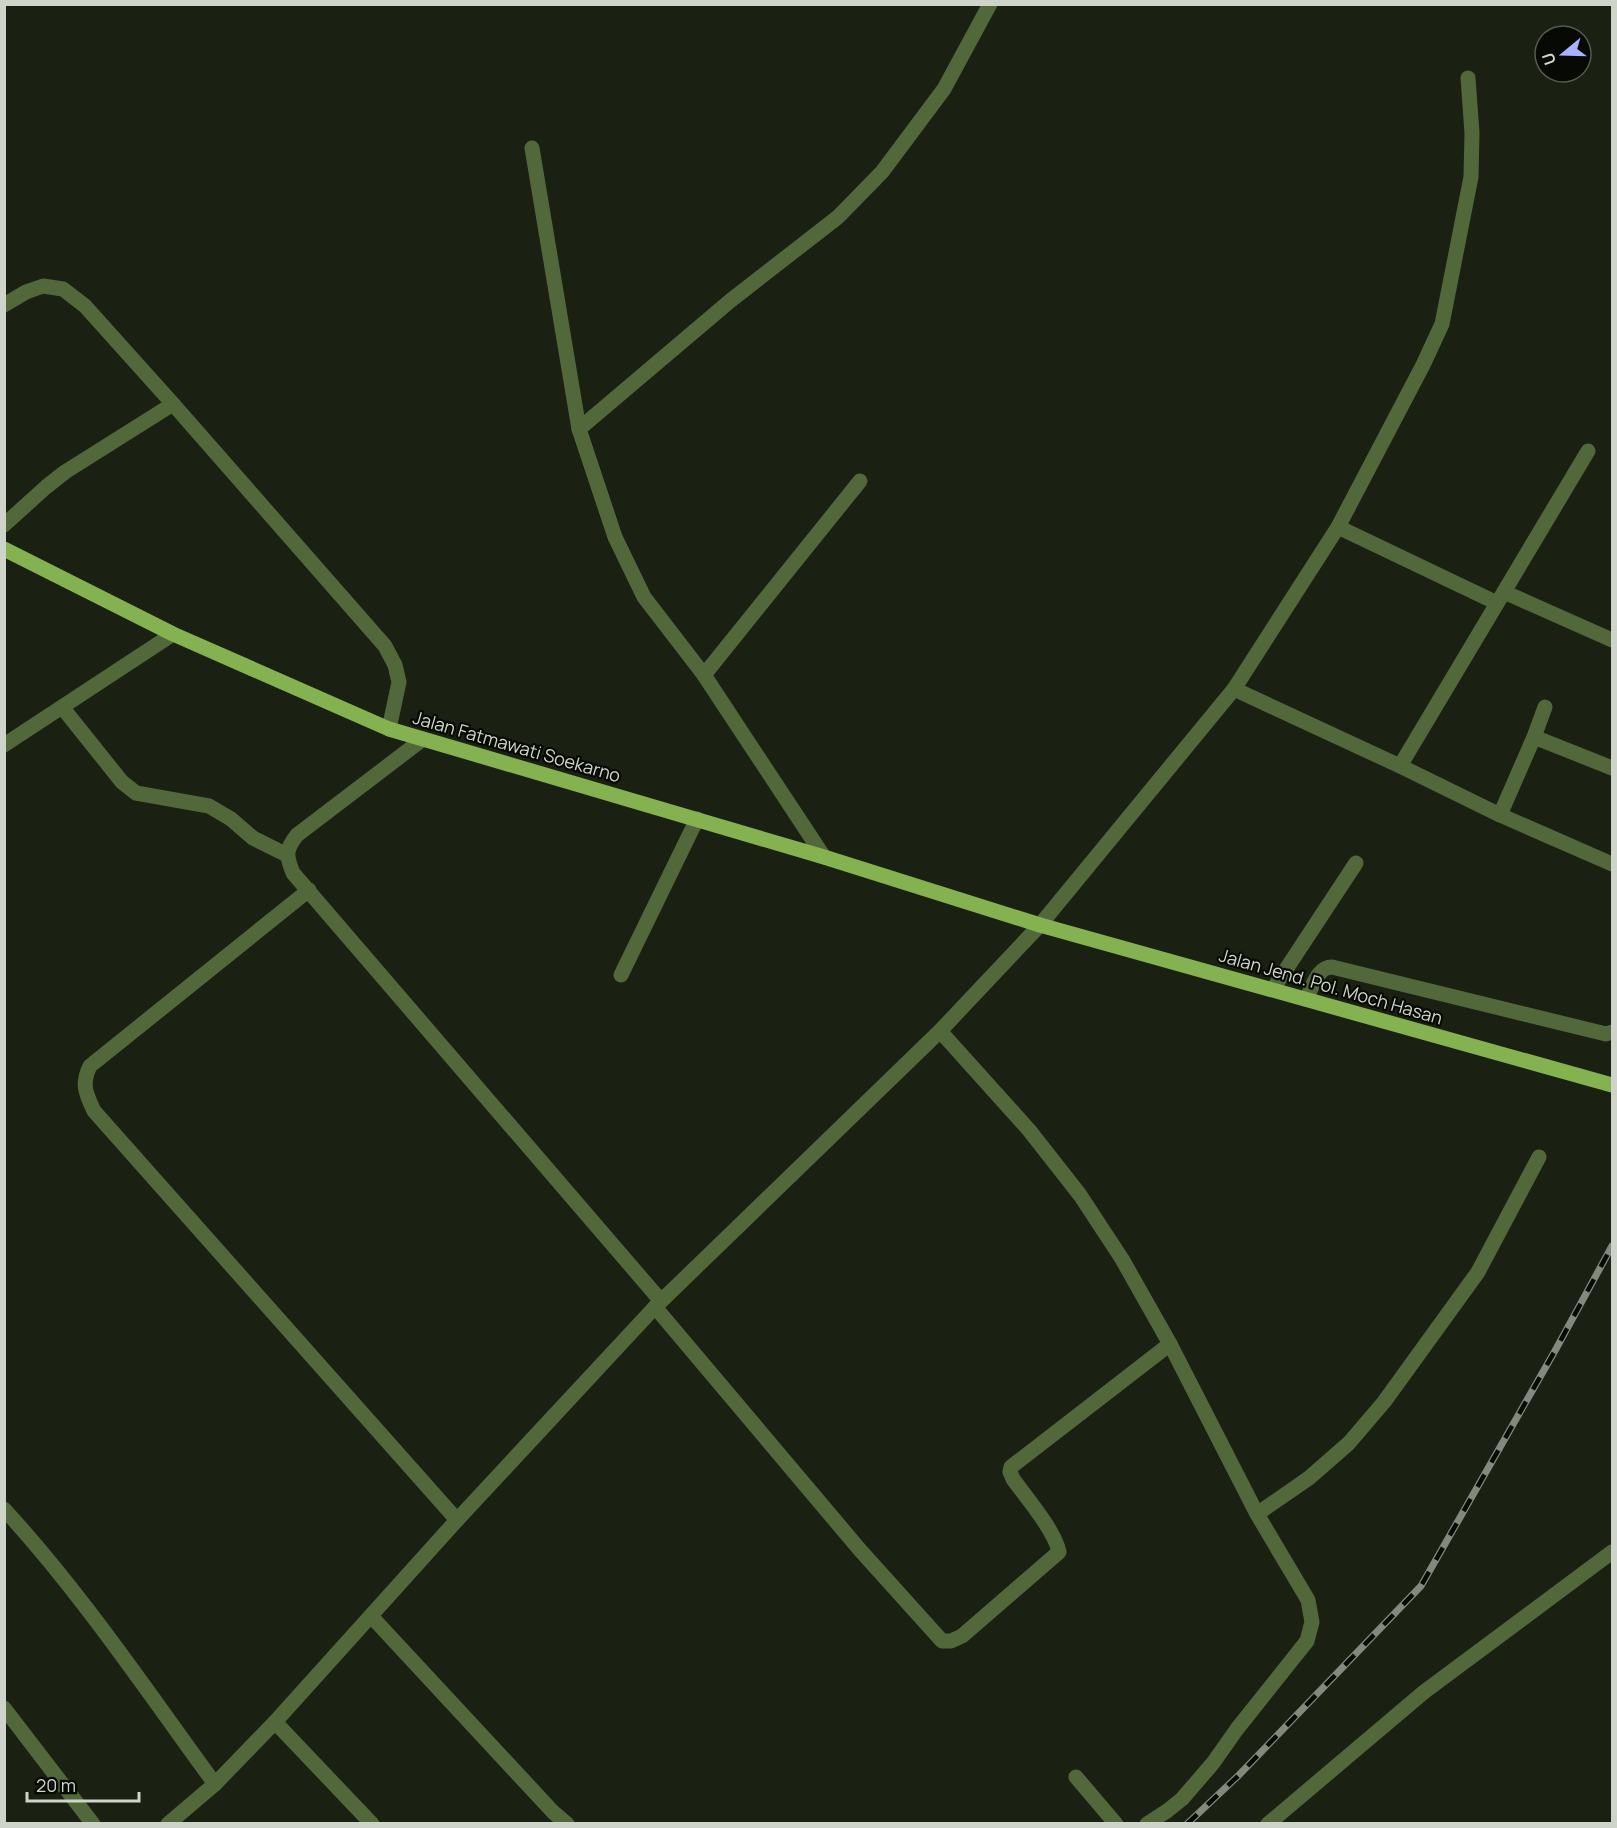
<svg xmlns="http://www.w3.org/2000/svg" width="1617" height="1828" viewBox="0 0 1617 1828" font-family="Manrope,sans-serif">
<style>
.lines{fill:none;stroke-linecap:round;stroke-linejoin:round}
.minor{stroke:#52683b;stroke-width:15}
.major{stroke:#84b251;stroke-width:15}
.rail-casing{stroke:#84897d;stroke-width:7}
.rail{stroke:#070a04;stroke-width:4.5;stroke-dasharray:14;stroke-linecap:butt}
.labels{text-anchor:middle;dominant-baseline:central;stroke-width:4.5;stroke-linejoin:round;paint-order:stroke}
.street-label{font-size:18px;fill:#cfd4ca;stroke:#070a04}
</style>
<rect width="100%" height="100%" fill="#1a2112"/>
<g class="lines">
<g class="minor">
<polyline points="532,148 579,429 615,537 644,597 704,675 824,857"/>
<polyline points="4,305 26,292 43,286 63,289 85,306 173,404 385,646 395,665 399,682 389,729"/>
<polyline points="579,429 730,301 838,217 882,172 944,89 990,4"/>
<polyline points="4,525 46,487 65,472 173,404"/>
<polyline points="1338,527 1497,603"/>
<polyline points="1504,592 1612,640"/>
<polyline points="704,675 860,481"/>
<polyline points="1234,689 1400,766 1500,815"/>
<polyline points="62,707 122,782 136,793 209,806 231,819 253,838 287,855"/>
<polyline points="1534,737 1545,707"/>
<path d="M423,739L297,835C285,850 286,856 293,873L661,1301"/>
<polyline points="4,745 173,634"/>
<polyline points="1400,766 1588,451"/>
<polyline points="1612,768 1534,737 1500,815 1612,864"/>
<path d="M309,890L90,1066C81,1084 86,1094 94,1111L457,1520"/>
<polyline points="621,975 697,819"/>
<polyline points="1273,989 1356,863"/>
<path d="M1306,999C1313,987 1317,967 1332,967L1606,1034L1612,1032"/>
<polyline points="940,1031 1029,1130 1080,1195 1122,1259 1170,1344 1257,1514 1308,1600 1312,1622 1307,1641 1237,1729 1213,1763 1182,1799 1167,1811 1147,1824"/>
<path d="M655,1307L860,1550L942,1641H951L962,1636L1059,1552C1055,1531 1026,1497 1013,1479L1010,1472L1011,1467L1170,1344"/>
<path d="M4,1509C82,1594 147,1691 215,1784"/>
<polyline points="1257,1514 1309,1478 1349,1443 1384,1402 1478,1272 1539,1157"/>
<polyline points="371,1616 553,1812 567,1824"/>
<polyline points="4,1708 93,1824"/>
<polyline points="275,1722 372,1824"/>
<polyline points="1076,1777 1116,1824"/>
<polyline points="168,1824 215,1784 275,1722 457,1520 655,1307 940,1031 1040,925 1234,689 1338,527 1423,365 1442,324 1471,177 1472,133 1468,78"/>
<polyline points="1268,1824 1424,1692 1612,1552"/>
</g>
<polyline class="major" points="4,549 173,634 389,729 824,857 1040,925 1612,1085"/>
<g class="rail-casing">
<polyline id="rail" points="1187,1824 1238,1776 1421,1586 1556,1349 1612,1246"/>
</g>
<use href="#rail" class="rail"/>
</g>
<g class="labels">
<g class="street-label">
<text transform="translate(517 746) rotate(16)">Jalan Fatmawati Soekarno</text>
<text transform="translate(1331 986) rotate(16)">Jalan Jend. Pol. Moch Hasan</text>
</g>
</g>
<rect width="1617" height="1828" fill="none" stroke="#cfd4ca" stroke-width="12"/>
<g transform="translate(1563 54) rotate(251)"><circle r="28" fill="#070a04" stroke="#575b53" stroke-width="1.5"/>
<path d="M0-4.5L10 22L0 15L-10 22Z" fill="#a9b0fc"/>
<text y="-9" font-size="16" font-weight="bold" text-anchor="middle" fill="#cfd4ca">U</text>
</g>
<path d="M27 1792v9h112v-9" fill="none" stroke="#cfd4ca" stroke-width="3"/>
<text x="36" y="1792" font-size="18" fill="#cfd4ca" stroke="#070a04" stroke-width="4.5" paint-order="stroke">20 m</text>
</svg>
